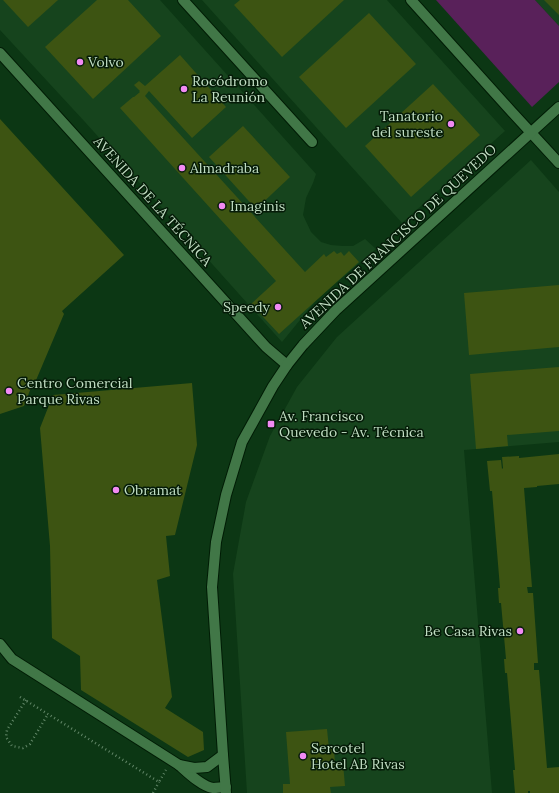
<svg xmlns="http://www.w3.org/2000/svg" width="559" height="793" viewBox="0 0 559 793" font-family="Lora,serif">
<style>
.built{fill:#16441d}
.green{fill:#59215a}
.building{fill:#3d5412}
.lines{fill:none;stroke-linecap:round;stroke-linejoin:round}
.minor-casing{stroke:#011c05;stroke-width:12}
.path{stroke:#628768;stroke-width:2.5;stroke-dasharray:1 3;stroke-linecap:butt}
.minor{stroke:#417747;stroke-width:10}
.poi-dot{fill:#f28af3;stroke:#051b08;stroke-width:1.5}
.labels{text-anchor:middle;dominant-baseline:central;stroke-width:3;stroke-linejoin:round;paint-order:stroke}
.poi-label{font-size:14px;fill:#c1dec3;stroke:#051b08;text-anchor:start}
.street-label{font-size:14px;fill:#c1dec3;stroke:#051b08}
</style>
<rect width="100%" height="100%" fill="#0c3714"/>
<g class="built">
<polygon points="0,0 160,0 316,174 313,183 306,198 303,215 311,232 321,242 331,245 343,246 353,246 365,239 376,249 318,298 282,342 85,122 0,30"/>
<polygon points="202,0 387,0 505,131 402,223"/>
<polygon points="535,0 559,0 559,26"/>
<polygon points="531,160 559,192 559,442 464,450 492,793 247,793 233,574 246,502 270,436 297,387 337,337"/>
</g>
<polygon class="green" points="436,0 535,0 559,26 559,82 532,107"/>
<g class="building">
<polygon points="3,0 58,0 28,27"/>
<polygon points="97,0 128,0 161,36 93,99 45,47"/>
<polygon points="240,0 344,0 282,57 234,5"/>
<polygon points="544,0 559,0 559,15"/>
<polygon points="369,13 416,64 346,128 299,77"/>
<polygon points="180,55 226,107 192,138 149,91 145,96 305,272 324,254 326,257 334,251 337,254 341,252 344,256 349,251 359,262 279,334 251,304 276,281 120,108 133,97 134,97 140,92 139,91 140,91 134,85 139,81 145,86"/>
<polygon points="433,84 480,135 411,197 365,146"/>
<polygon points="0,119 124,255 62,311 64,314 34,385 32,385 24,406 0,414"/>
<polygon points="243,126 290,177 256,209 209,157"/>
<polygon points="559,285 559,347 469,355 464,293"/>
<polygon points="559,367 559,431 507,435 508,446 476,449 470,374"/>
<polygon points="192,383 197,445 175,535 166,536 170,576 157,580 172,697 165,708 203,732 204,750 188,757 81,690 80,656 52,638 50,546 40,428 53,395"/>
<polygon points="559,454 559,484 537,486 537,487 524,488 532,587 527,587 528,593 533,593 538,663 534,663 534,670 539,670 547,768 559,767 559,793 530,793 530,791 528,791 528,793 515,793 513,770 515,770 507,673 505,673 504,659 506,659 501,603 499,603 498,588 500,588 492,491 490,491 487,461 501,460 502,469 503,468 502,457 519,456 519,458"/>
<polygon points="327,729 329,749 334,749 335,764 343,763 345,786 330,787 331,793 283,793 283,784 290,784 286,732"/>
</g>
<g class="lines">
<g class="minor-casing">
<g id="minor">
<polyline points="183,0 312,142"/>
<polyline points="411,0 511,111 559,163"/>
<polyline points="0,53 266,347 287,365"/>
<path d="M0,644L12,659L179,765C187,772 201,786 213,788C217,788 222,787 226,787"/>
<polyline points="179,765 194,768 207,767 223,755"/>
<polyline points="226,793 223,755 212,587 216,542 226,495 242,442 273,386 287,365 303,345 336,310 559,107"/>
</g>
</g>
<g class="path">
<polyline points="20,697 159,782 166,770"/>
<polyline points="26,700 7,730 6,737 12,746 23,748 30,744 48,714"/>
<polyline points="153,793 159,782"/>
</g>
<use href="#minor" class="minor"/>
</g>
<g class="poi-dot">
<circle cx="80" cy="62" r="4"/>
<circle cx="184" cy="89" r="4"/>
<circle cx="451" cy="124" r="4"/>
<circle cx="182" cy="168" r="4"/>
<circle cx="222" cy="206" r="4"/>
<circle cx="278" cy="307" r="4"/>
<circle cx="9" cy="391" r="4"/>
<rect x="267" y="420" width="8" height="8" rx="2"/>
<circle cx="116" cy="490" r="4"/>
<circle cx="520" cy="631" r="4"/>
<circle cx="303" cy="756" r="4"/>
</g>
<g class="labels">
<g class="poi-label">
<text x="88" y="62">Volvo</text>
<text x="192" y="81">Rocódromo<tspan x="192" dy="16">La Reunión</tspan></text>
<text x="443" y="116" text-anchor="end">Tanatorio<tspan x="443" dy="16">del sureste</tspan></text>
<text x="190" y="168">Almadraba</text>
<text x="230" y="206">Imaginis</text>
<text x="270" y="307" text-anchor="end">Speedy</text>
<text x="17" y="383">Centro Comercial<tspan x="17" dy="16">Parque Rivas</tspan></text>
<text x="279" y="416">Av. Francisco<tspan x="279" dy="16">Quevedo - Av. Técnica</tspan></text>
<text x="124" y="490">Obramat</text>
<text x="512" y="631" text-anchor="end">Be Casa Rivas</text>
<text x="311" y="748">Sercotel<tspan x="311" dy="16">Hotel AB Rivas</tspan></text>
</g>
<g class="street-label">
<text transform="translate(153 201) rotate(48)">AVENIDA DE LA TÉCNICA</text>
<text transform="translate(398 236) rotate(-43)">AVENIDA DE FRANCISCO DE QUEVEDO</text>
</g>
</g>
</svg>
